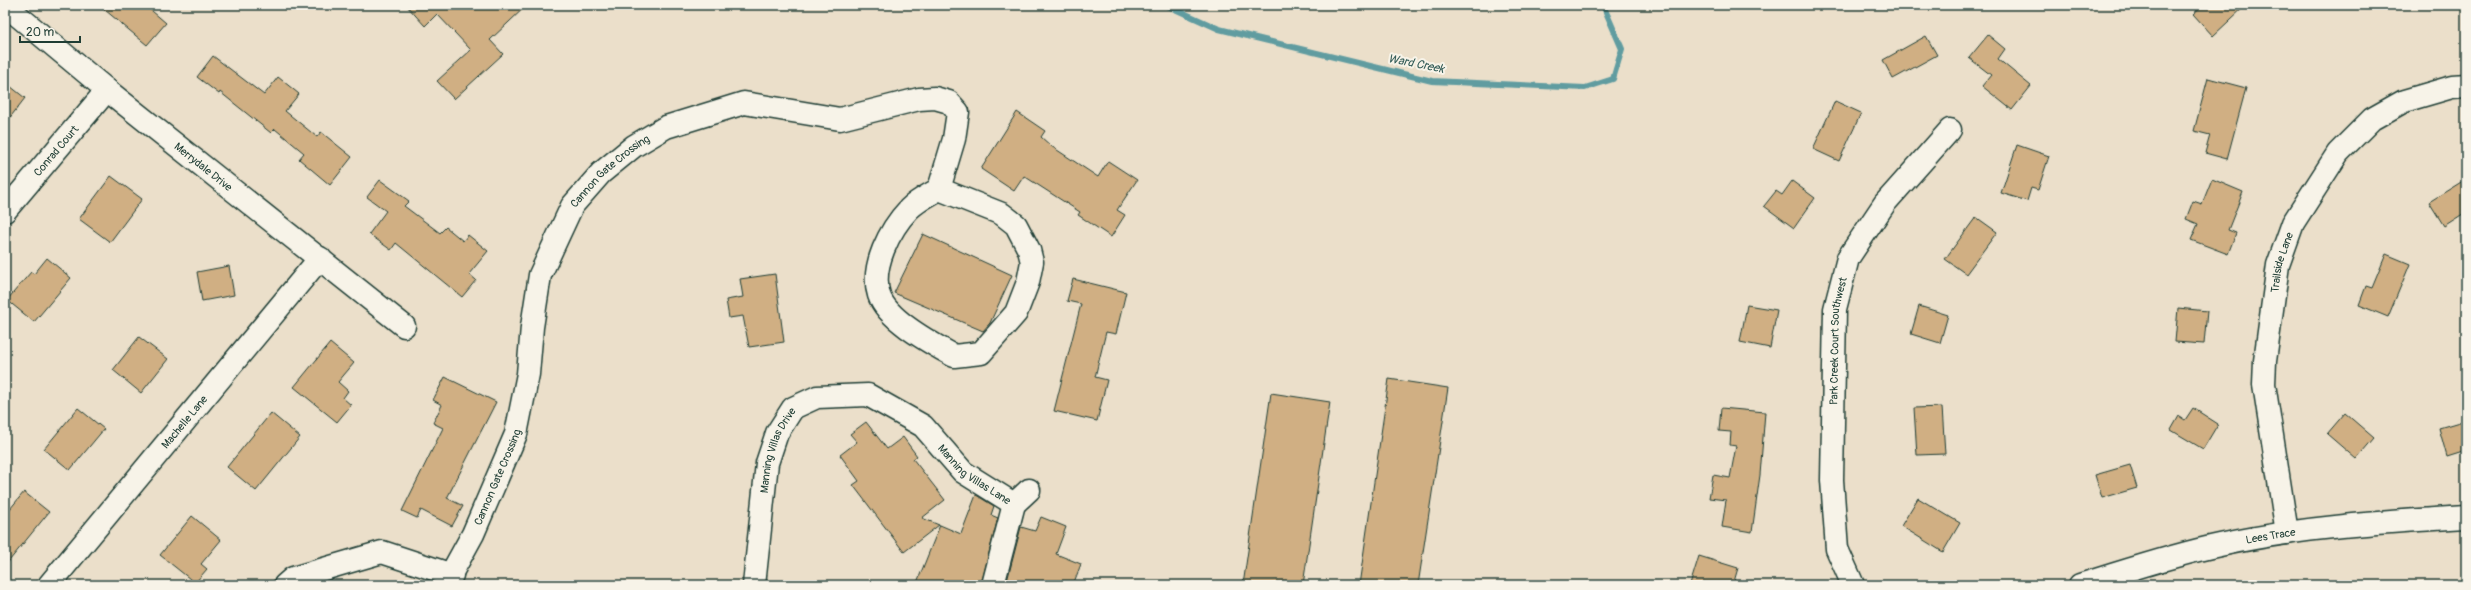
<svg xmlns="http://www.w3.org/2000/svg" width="2471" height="590" viewBox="0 0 2471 590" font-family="Pangolin,sans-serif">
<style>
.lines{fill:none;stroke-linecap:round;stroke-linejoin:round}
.stream{stroke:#609ca0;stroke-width:6}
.building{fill:#d0af83;stroke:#1f3d34}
.street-casing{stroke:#1f3d34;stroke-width:25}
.street{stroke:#f7f3e8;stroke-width:22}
.labels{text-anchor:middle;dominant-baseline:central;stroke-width:4;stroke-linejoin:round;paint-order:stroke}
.street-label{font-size:11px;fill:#1f3d34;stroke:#f7f3e8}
.water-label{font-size:12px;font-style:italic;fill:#355d58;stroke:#f7f3e8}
</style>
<rect width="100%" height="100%" fill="#ebdfca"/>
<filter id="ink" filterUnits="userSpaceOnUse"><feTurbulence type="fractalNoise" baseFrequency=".025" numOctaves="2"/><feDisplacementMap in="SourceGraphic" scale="8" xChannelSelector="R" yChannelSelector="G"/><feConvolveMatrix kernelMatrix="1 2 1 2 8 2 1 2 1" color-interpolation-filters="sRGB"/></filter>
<g filter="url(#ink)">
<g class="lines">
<polyline class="stream" points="1166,5 1219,29 1432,81 1585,88 1613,79 1622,49 1603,5"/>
</g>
<g class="building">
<polygon points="99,5 145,5 166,23 147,45"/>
<polygon points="406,5 527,5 490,40 503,54 454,99 437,81 471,50 437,14 425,26"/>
<polygon points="2203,5 2246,5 2213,36 2193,14"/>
<polygon points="1988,35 2005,49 1998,59 2031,86 2012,110 1982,86 1991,75 1969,58"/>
<polygon points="1926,36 1937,55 1893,79 1883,60"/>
<polygon points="213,56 264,95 278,77 299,94 285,111 317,137 321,132 352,157 330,185 299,159 304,153 275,129 271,133 220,92 219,94 197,77"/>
<polygon points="2208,78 2246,88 2227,159 2205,153 2210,135 2194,131"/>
<polygon points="5,82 25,98 5,124"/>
<polygon points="1835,101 1861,113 1839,161 1813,149"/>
<polygon points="1017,112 1045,131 1041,137 1051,146 1098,177 1108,161 1137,180 1117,210 1125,215 1111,237 1078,215 1080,212 1024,176 1014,191 981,169"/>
<polygon points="2017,145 2049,156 2038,190 2031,188 2027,201 2001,193"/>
<polygon points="111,176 142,199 110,242 79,219"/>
<polygon points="2212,179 2243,192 2228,230 2236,233 2228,254 2191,240 2198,224 2186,219 2193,201 2202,204"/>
<polygon points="2466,179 2466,212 2444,226 2429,202"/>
<polygon points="380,180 409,201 404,206 440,233 446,227 463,241 468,235 488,251 469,274 476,280 462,297 396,243 391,250 369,234 386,211 367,197"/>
<polygon points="1792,181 1815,198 1794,228 1764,206 1776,191 1782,195"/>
<polygon points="1976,217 1997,232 1966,274 1945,259"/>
<polygon points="923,234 1012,275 990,323 983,331 894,293"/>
<polygon points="2386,254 2410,264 2388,317 2359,305 2366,286 2372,288"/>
<polygon points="47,258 71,278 34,322 7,300 31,272 34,274"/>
<polygon points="229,266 234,295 202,301 197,272"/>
<polygon points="775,274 784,342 749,347 743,316 729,318 726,300 743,297 740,279"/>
<polygon points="1073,279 1126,292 1116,334 1106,332 1095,377 1107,380 1097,421 1054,411 1081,304 1067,301"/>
<polygon points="1747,305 1777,310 1770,348 1740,342"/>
<polygon points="1919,306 1948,315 1940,343 1911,334"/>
<polygon points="2178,308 2207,311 2204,344 2175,342"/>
<polygon points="139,337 168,359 141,393 113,370"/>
<polygon points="330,343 354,363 338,382 348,391 343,398 351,405 337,422 294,387"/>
<polygon points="445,377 496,402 447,498 463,506 452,526 421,510 417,518 402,511 443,428 433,423 442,405 433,400"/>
<polygon points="1389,379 1448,388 1418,585 1359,585"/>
<polygon points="1271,393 1330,402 1303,585 1243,585"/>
<polygon points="1942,407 1945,454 1917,455 1914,408"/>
<polygon points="78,408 104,429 70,470 44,449"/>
<polygon points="1721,408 1765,412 1760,475 1752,532 1722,527 1726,500 1709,498 1713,475 1730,478 1736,446 1730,445 1731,432 1719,431"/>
<polygon points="2193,408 2218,424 2203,449 2171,430 2179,416 2185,420"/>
<polygon points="271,413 300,437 256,491 227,467"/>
<polygon points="2345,413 2374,438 2356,459 2327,434"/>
<polygon points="2466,420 2466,451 2447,457 2439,428"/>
<polygon points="866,422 887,449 903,437 917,456 913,459 945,500 922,518 939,525 904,552 853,485 859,481 840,455 857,442 850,434"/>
<polygon points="2130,465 2137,488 2102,498 2095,475"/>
<polygon points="24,492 49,512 5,566 5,515"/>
<polygon points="976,495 994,506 991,515 998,518 981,585 916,585 940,525 961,534"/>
<polygon points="1918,498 1960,523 1943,552 1901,526"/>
<polygon points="192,516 221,540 201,564 207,569 195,583 160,555"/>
<polygon points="1041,517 1066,527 1056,554 1081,564 1073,585 1006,585 1021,527 1035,531"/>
<polygon points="1699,556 1738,568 1733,585 1690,585"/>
</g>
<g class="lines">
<g class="street-casing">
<g id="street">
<path id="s1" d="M5,5L107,90L404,326"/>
<path d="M939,189L1002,214L1016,225L1029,250L1032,262L1028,282L1016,313L981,353L954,356C933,344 887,320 879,295C870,267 890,229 909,209C918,200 929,195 939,189Z"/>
<path id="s2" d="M5,211L107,90"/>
<path id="s3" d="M2287,533L2264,384L2265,361L2278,265L2293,223L2338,153L2372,119L2404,101L2452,87L2466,86"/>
<path id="s4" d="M49,585L320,258"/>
<polyline points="285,585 293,578 382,552 452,575"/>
<path id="s5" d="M445,585L473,534L516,434L528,374L532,327L540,275L572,206L601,173L634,146L666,127L744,103L840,119L919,99L935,98L949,102L958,112L954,139L939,189"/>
<path id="s6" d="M754,585L767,463L777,433L793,408L817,397L868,395L923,426L963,472L1014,504L1029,490"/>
<polyline points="993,585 1014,504"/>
<path id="s7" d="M1853,585L1837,549L1832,480L1835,309L1848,258L1885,203L1950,130"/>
<path id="s8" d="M2080,585C2126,571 2172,555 2220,545C2301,527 2383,522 2466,517"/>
</g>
</g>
<use href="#street" class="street"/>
</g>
</g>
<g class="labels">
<g class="street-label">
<text stroke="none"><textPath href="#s2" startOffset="79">Conrad Court</textPath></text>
<text stroke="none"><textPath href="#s1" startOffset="256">Merrydale Drive</textPath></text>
<text stroke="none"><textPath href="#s5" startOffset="456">Cannon Gate Crossing</textPath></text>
<text stroke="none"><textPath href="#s3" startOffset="274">Trailside Lane</textPath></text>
<text stroke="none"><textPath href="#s7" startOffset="248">Park Creek Court Southwest</textPath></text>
<text stroke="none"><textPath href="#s4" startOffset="212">Machelle Lane</textPath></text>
<text stroke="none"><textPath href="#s6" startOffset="138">Manning Villas Drive</textPath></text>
<text stroke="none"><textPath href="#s6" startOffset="396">Manning Villas Lane</textPath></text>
<text stroke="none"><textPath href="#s5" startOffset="120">Cannon Gate Crossing</textPath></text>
<text stroke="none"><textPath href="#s8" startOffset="197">Lees Trace</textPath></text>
</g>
<g class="water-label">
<text transform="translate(1416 64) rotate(11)">Ward Creek</text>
</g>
</g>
<rect width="2471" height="590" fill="none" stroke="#f7f3e8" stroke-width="20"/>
<rect x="10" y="10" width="2451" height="570" fill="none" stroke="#1f3d34" stroke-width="1.5" filter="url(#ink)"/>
<path d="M20 36v6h60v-6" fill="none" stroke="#1f3d34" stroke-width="2"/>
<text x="26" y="36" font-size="12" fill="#1f3d34" stroke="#f7f3e8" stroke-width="3" paint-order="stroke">20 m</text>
</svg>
